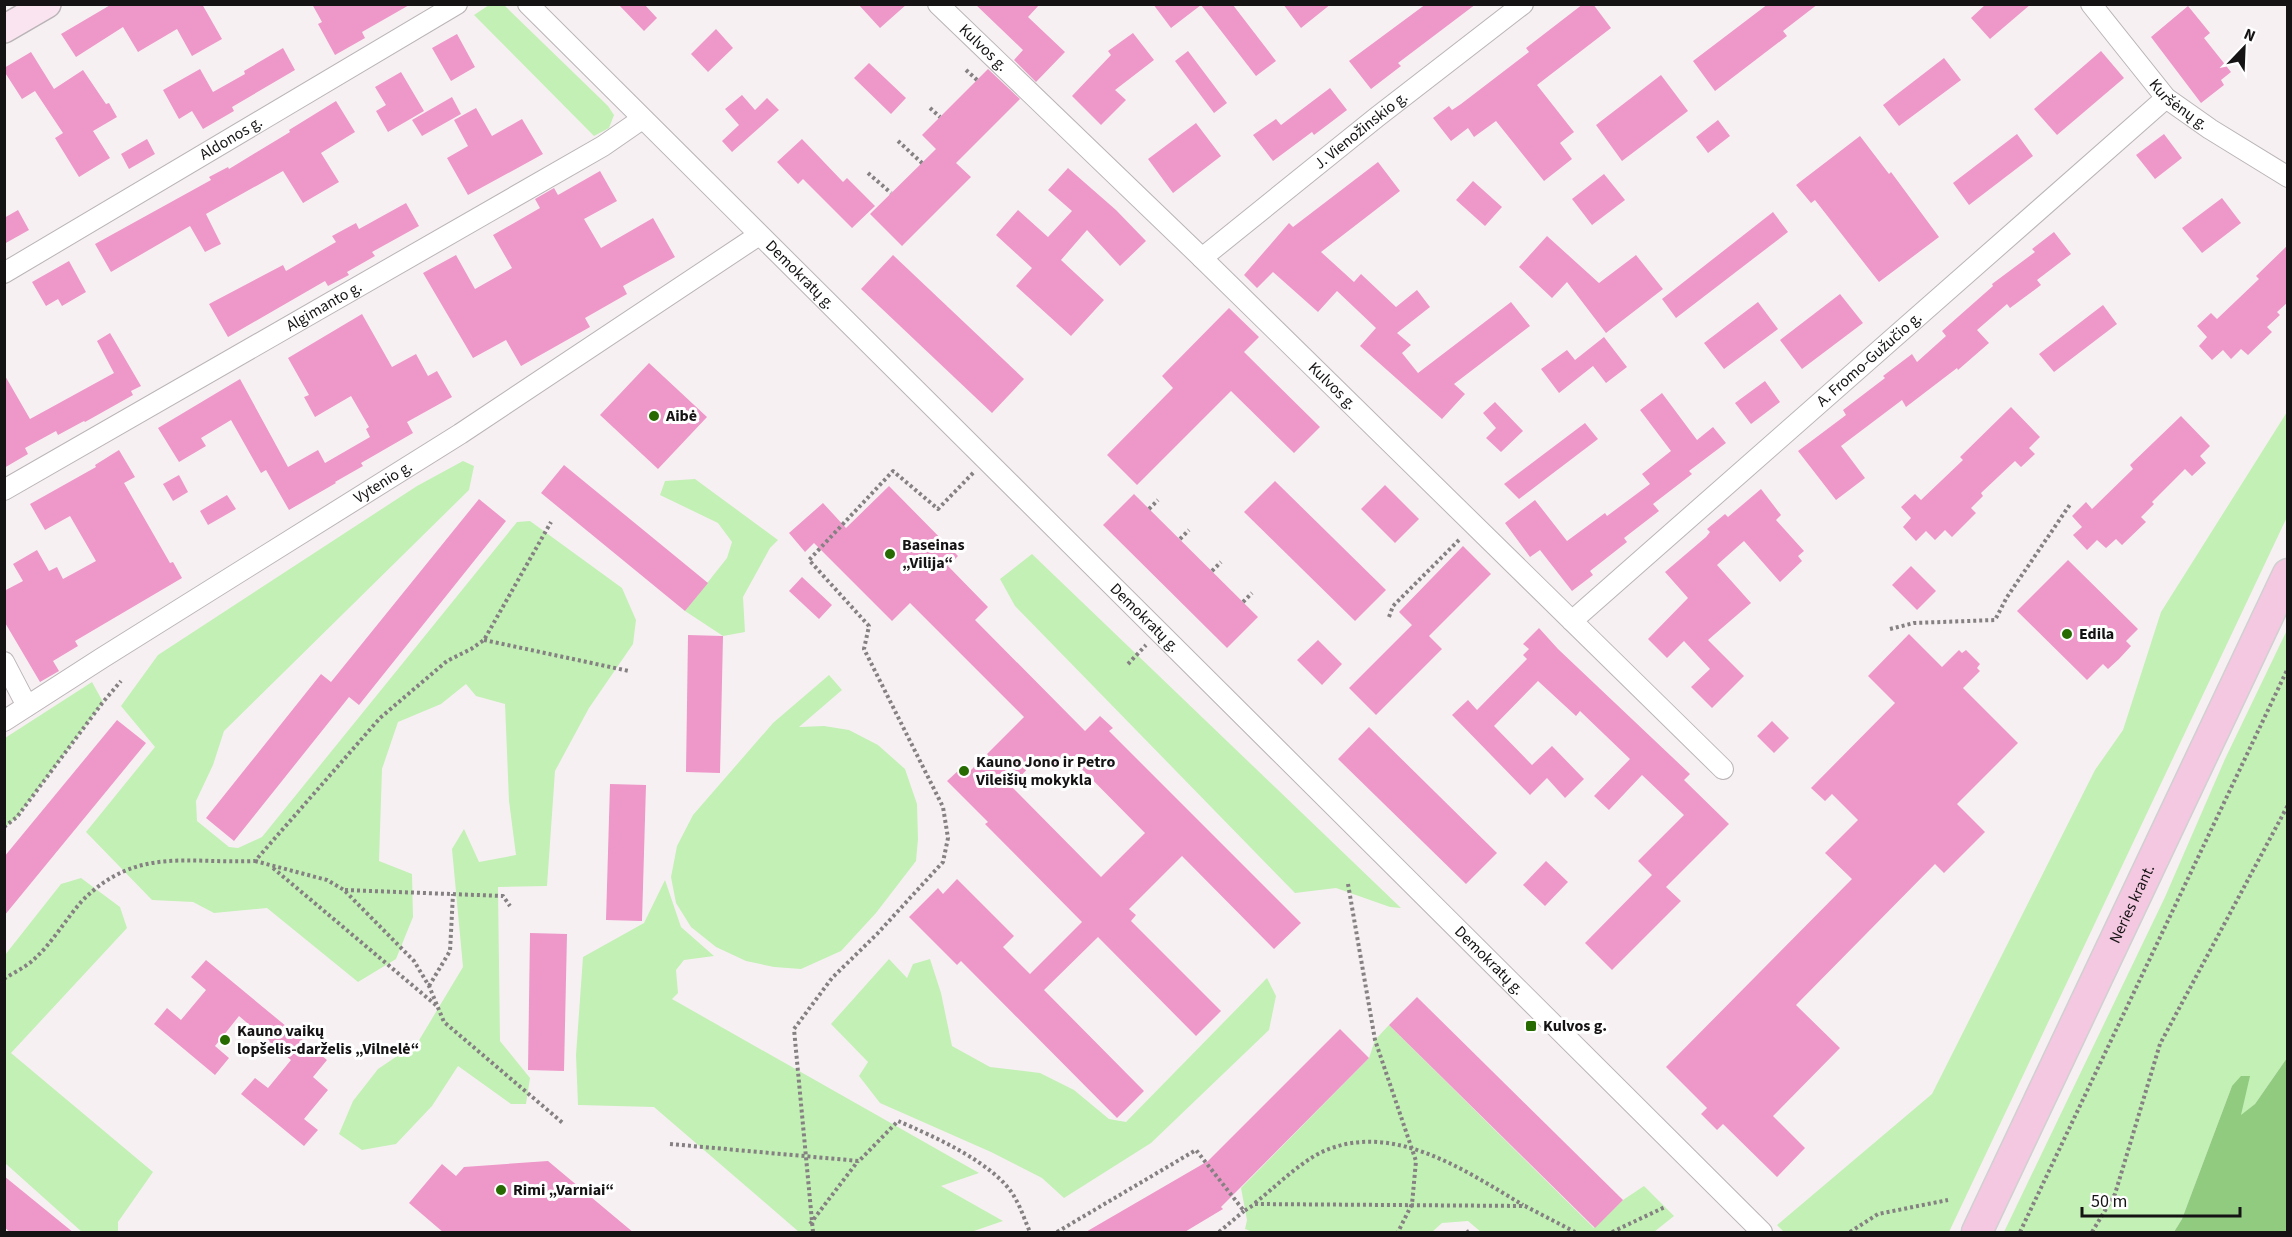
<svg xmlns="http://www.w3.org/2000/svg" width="2292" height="1237" viewBox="0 0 2292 1237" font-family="'Source Sans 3',sans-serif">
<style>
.green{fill:#c3f0b5}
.water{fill:#91cb80}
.building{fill:#ed98c9;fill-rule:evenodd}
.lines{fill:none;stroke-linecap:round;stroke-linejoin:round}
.minor-casing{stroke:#bab4b7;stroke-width:22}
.secondary-casing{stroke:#bab4b7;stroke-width:30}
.primary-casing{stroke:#d0d0d0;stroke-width:33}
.path{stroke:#858082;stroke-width:4;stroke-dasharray:3 3;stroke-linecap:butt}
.minor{stroke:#fff;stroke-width:20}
.secondary{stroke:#f9e4f0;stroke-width:27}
.primary{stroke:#f3c8e0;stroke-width:30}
.poi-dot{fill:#266a01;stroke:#fff;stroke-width:2}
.labels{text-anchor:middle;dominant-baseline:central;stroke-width:6;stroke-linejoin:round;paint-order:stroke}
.street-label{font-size:16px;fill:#151314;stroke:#fff}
.poi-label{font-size:16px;font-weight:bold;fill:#151314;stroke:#fff;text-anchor:start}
</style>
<rect width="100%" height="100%" fill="#f7f0f3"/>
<g class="green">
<polygon points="489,5 504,5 608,106 614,115 609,128 594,136 474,15"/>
<polygon points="2287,412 2287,517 1949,1232 1784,1232 1777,1225 1932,1094 2095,770 2123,730 2161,612"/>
<polygon points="463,461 474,466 469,490 224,731 213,765 196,801 197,821 229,847 238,848 262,837 517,522 530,521 622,588 636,620 633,644 589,708 555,771 547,886 498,887 500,1041 530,1078 526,1104 511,1104 458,1066 432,1106 396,1144 362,1150 339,1134 353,1101 378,1069 418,1042 463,967 452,849 464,829 479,862 516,855 509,801 505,704 476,696 466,684 441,704 398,722 382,769 379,861 412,874 413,917 396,959 358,982 267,908 214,913 193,902 152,900 86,832 155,747 121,706 158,655 417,486"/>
<polygon points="695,479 778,540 770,548 743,597 745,632 723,636 685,611 727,558 732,542 718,523 660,495 665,481"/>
<polygon points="1032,554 1401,908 1390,907 1336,888 1295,893 1015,606 1000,579"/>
<polygon points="2287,630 2287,1058 2255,1104 2241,1116 2232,1086 2182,1219 2174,1232 2004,1232 2165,897 2225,759"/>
<polygon points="829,675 842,690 799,727 824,726 849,730 878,745 905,769 917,804 918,839 916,861 876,913 841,951 801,969 774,967 746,961 716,947 691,927 676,903 671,877 677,846 693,815 773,723"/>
<polygon points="92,682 103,702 17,817 5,827 5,738"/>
<polygon points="81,878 120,907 127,928 11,1053 153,1172 118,1222 118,1232 82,1232 5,1163 5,955 61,884"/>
<polygon points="665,880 681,927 714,956 684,960 676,970 678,993 672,999 979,1173 941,1186 1003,1221 971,1232 799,1232 654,1107 578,1105 576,1055 583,957 644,923"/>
<polygon points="889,959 907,978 913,964 930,959 941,993 952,1046 990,1067 1040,1073 1074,1090 1109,1119 1126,1122 1267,978 1276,996 1269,1030 1151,1143 1064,1198 1042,1178 991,1152 880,1103 859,1076 868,1062 831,1024"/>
<polygon points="1389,1025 1594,1228 1623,1200 1644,1186 1674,1216 1654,1232 1481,1232 1468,1221 1442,1223 1432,1232 1253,1232 1245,1229 1247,1220 1241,1188 1369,1058 1375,1040"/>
</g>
<polygon class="water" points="2287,1058 2287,1232 2174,1232 2182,1219 2232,1086 2241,1076 2250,1076 2241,1115 2255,1104"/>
<g class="building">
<polygon points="112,4 202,4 222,39 192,56 177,29 138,52 123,27 76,57 61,34"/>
<polygon points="312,4 411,4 362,32 365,38 335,55 318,24 322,22"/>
<polygon points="618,4 644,4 657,18 644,31"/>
<polygon points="858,4 907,4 880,28"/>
<polygon points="975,4 1040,4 1028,17 1065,52 1036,82 1014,60 1023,50"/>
<polygon points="1153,4 1233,5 1276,61 1256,76 1201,5 1171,28"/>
<polygon points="1283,4 1331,4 1301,28"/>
<polygon points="1426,4 1476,4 1398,63 1401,66 1371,89 1349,61"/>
<polygon points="1583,4 1593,4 1611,28 1537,85 1574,132 1560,143 1572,159 1544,181 1496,121 1474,137 1468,128 1451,141 1433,118 1449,106 1452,110 1461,104 1529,52 1526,48"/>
<polygon points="1768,4 1818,4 1783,31 1787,36 1715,91 1693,61"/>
<polygon points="1986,4 2031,4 1990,39 1971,18"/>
<polygon points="2188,6 2210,33 2204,38 2231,72 2221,80 2224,85 2201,103 2151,37"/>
<polygon points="716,29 733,48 708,72 691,54"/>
<polygon points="1133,33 1154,60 1115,90 1126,100 1101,125 1072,96 1111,55 1108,51"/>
<polygon points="457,34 475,67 451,81 432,48"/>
<polygon points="283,48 295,70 232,107 234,111 203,129 192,111 179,119 163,90 200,69 213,92 245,74 244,71"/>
<polygon points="1188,51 1227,103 1214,113 1175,61"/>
<polygon points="2101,51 2124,78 2057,135 2034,109"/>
<polygon points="31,52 54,89 83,70 106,104 109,103 117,117 93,131 110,158 79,177 55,138 63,133 35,91 22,99 4,71 4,68"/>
<polygon points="1944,58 1961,80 1899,126 1883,105"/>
<polygon points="869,63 906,98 891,114 854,78"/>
<polygon points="988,69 1020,99 956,163 971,177 902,246 870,214 936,149 922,135"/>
<polygon points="401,72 424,111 388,132 376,111 386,105 375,87"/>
<polygon points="1661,75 1688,111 1622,161 1596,125"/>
<polygon points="1330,88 1347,110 1314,135 1312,132 1273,161 1253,135 1276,119 1281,125"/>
<polygon points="742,95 755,110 767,98 779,110 732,152 722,141 739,125 725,109"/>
<polygon points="452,97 461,114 422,136 412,120"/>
<polygon points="336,101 355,132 321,153 339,182 303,203 283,171 206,214 221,244 205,252 190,226 111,272 95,244 211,180 209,177 228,167 229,169 290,132 289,130"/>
<polygon points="476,108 492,136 522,119 543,154 468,195 447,158 468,146 454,120"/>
<polygon points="1718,120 1730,136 1708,153 1696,137"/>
<polygon points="1196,123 1221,156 1173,193 1148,159"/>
<polygon points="2017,134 2033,156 1969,205 1953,183"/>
<polygon points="2164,134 2182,158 2155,179 2136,155"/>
<polygon points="1860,136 1889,174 1891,172 1939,237 1879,282 1815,200 1811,203 1796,185"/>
<polygon points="147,139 155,154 129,169 121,154"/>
<polygon points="802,139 843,182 847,178 875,206 852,228 803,179 798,184 777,162"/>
<polygon points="1378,162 1400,191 1321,252 1354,282 1361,274 1396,307 1417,290 1430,307 1397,333 1411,345 1402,353 1418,373 1511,302 1530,326 1454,384 1465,394 1442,419 1360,346 1376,328 1337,291 1318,312 1273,272 1257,288 1244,275 1289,223 1293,227"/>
<polygon points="1068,168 1116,210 1146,241 1120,266 1087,230 1061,260 1104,300 1071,336 1016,286 1032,268 996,235 1018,210 1048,237 1072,211 1048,190"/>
<polygon points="600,171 617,201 584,219 601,248 653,218 675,257 623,286 627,294 585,318 590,327 521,366 506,340 473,358 423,273 456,255 475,289 512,268 493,235 540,208 535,199 554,188 558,195"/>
<polygon points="1604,174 1625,200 1592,225 1572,199"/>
<polygon points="1473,181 1502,207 1485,226 1456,200"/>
<polygon points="2222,198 2241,223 2202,253 2182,228"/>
<polygon points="406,203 419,226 372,252 375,256 347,272 349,275 328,286 325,281 228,337 209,304 283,265 286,271 336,242 332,236 356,223 359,229"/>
<polygon points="18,210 29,230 4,244 4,218"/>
<polygon points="1773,212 1788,232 1676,318 1662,299"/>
<polygon points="2054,232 2071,254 2037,280 2041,285 2010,308 2007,304 1977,330 1989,343 1958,370 1957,368 1906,407 1902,400 1841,446 1865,478 1836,500 1798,451 1846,415 1843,410 1885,378 1883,376 1912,354 1917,362 1946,336 1942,331 1993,286 1992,284 2035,252 2032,249"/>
<polygon points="1547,236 1599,283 1636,255 1663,289 1606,333 1567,282 1552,298 1519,267"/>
<polygon points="2288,245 2288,302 2277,312 2280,315 2267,327 2272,332 2248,355 2241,349 2231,359 2223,350 2212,360 2199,346 2207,337 2197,326 2211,313 2217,319 2259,279 2256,276"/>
<polygon points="893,255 1024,379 992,413 861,289"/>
<polygon points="69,261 86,292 62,306 58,299 46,306 32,282"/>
<polygon points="1840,294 1863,323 1802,369 1780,340"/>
<polygon points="1758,302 1778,329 1724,369 1704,343"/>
<polygon points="2103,305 2117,324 2054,372 2039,354"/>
<polygon points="1229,308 1259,337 1244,352 1320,427 1294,453 1231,391 1137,485 1107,455 1173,388 1162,376"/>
<polygon points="362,314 392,367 416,354 428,376 437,371 452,397 407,422 413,433 361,463 363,466 335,482 336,483 289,510 266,470 261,473 231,420 201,438 206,446 179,462 158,428 240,379 288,467 318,450 325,463 370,437 366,429 369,427 351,396 315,417 304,397 309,395 288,358"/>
<polygon points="110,333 141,386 131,391 133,395 85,422 84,421 58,435 56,431 25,448 28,454 4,468 4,374 30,419 114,373 97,341"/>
<polygon points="1604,337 1627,367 1606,383 1593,366 1559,393 1541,369 1567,350 1575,360"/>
<polygon points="649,363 707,417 658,469 600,415"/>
<polygon points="1765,381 1780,402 1751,424 1735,403"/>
<polygon points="1662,393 1697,440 1713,427 1726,443 1689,471 1692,474 1653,504 1659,511 1624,538 1627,542 1590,571 1593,575 1572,591 1540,550 1530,557 1505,523 1535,500 1567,541 1605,513 1607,516 1650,484 1642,474 1671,451 1640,410"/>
<polygon points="1495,402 1523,431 1501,452 1486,438 1496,428 1483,413"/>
<polygon points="2011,407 2040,437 2029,448 2035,454 2021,467 2015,461 1981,493 1983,496 1971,508 1976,513 1952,537 1945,530 1935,540 1926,531 1916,541 1903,527 1911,518 1901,507 1915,494 1921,500 1963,460 1960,457"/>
<polygon points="2181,416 2210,446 2200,456 2206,463 2192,476 2185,469 2152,502 2154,504 2141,517 2146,522 2122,545 2116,539 2106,548 2097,540 2087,550 2073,535 2082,527 2072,516 2086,502 2092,509 2133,469 2130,465"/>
<polygon points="1585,423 1598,439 1519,499 1504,484"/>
<polygon points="119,450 135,477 124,483 170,563 173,562 182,578 75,641 78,646 53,661 59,671 40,682 4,621 4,591 23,581 13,564 37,550 49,571 57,567 63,579 96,561 70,516 45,530 30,504 96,467 95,465"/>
<polygon points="564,465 708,583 685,611 541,493"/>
<polygon points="179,475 188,492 173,501 163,484"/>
<polygon points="1275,481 1386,590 1355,621 1244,512"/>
<polygon points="1385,485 1419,519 1395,543 1361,509"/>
<path d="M889,486L958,556L948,566L988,607L975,620L1085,731L1100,716L1113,728L1109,731L1301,923L1274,949L1182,856L1129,909L1136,915L1131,921L1221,1011L1196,1036L1098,937L1044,990L1144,1091L1117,1118L961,961L957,965L909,917L938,888L943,894L957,879L1014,936L1003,947L1030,974L1082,922L985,824L988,822L947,781L960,769L966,775L1024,717L910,603L892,621L814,543L805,552L789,533L823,503L846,528ZM1068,755L1145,833L1101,877L1011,786L1040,756L1053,770Z"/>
<polygon points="1761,489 1781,515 1776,520 1804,551 1798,556 1802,561 1780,582 1744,541 1717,565 1751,603 1708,640 1744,676 1712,708 1691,687 1710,669 1684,641 1667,658 1648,639 1688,598 1665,572 1706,537 1710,532 1707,529 1725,514 1728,517"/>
<polygon points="1134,494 1258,617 1227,648 1103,525"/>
<polygon points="227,495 236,509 208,525 200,511"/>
<polygon points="479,499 506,521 359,705 349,697 234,841 206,818 321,674 331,682"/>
<polygon points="1463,546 1491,574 1429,636 1442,649 1376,715 1349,688 1412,625 1399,612"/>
<polygon points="2068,560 2138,629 2126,641 2131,646 2119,659 2108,669 2103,664 2087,680 2017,611"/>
<polygon points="1911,566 1936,591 1917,610 1892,585"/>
<polygon points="802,577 832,605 819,619 789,591"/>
<polygon points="1539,628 1558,649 1690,774 1684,780 1729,824 1666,887 1681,901 1612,970 1585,943 1652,875 1638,861 1684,815 1642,775 1609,810 1594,796 1630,759 1580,711 1576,716 1538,681 1494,726 1532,765 1552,746 1584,779 1565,798 1547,778 1530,795 1452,715 1468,700 1477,710 1527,659 1523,655 1529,649 1523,644"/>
<polygon points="1909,634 1942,667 1959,650 1962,653 1966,650 1980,664 1977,668 1980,671 1963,688 2018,743 1957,804 1985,832 1944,873 1935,864 1796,1005 1840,1048 1773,1116 1805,1148 1777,1177 1723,1124 1717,1130 1701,1114 1707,1108 1666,1067 1852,879 1825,853 1858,820 1832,794 1825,801 1811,788 1895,703 1868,676"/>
<polygon points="688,635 723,636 720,773 686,772"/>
<polygon points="1318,640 1342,664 1322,685 1297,660"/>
<polygon points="117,720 146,743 4,916 4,857"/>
<polygon points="1772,721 1789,738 1774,753 1757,736"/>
<polygon points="1369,727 1497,853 1466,884 1338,759"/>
<polygon points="610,784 646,785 642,921 606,920"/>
<polygon points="1546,861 1568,882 1545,906 1523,885"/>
<polygon points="530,933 567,934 564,1071 528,1070"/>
<polygon points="206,960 327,1060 313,1077 328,1090 304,1119 318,1130 304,1146 241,1094 255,1078 268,1088 291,1060 239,1016 215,1046 229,1058 215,1075 154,1024 167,1008 181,1020 206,990 191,977"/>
<polygon points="1417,997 1623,1200 1595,1228 1389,1025"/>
<polygon points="1340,1029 1369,1058 1221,1207 1223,1209 1183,1233 1084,1233 1208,1161"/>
<polygon points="548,1161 634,1233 444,1233 409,1203 442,1164 456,1176 464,1167"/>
<polygon points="4,1176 74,1233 11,1233 4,1227"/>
</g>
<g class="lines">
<g class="minor-casing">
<g id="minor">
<path id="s1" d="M528,4L1762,1232"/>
<path id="s2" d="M938,4L1202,258L1723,769"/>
<path id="s3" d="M2091,4L2166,98L2210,129L2288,177"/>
<path id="s4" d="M1202,258L1377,117L1523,4"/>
<path id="s5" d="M4,273L457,4"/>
<path id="s6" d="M4,490L603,146L642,119"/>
<path id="s7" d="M1572,621L2166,98"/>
<polyline points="4,662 27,706"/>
<path id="s8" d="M4,721L102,658L460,434L759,235"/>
</g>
</g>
<g class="secondary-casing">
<polyline id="secondary" points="4,29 47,4"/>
</g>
<g class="primary-casing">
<g id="primary">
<path id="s9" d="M1977,1232L2288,574"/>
</g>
</g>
<g class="path">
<polyline points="966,70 977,80"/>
<polyline points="930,108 940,117"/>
<polyline points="898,141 922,163"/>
<polyline points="868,173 891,193"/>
<polyline points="1149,509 1158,500"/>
<polyline points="1180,539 1189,530"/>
<polyline points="1212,571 1221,562"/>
<polyline points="1243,602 1252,593"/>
<polyline points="1389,617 1393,606 1460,539"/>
<polyline points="1890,629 1914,623 1995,620 2007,597 2071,503"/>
<polyline points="484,640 629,671"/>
<polyline points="1128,664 1146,645"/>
<polyline points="4,827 17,817 103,702 121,681"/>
<polyline points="255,861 327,880 344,890 414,961 429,986 444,1022 564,1124"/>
<polyline points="273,868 437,1006"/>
<polyline points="1348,884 1375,1040 1416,1161 1412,1204 1398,1232"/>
<polyline points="345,890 503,896 510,906"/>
<path d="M4,979C13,973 24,968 32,961C51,945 65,920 82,901C136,846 188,864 255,861L380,718L447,661L471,649L484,640L551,522"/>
<polyline points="429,986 450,951 453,894"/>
<path d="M670,1144L859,1161L898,1121C933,1136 997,1164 1015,1198C1021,1208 1025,1221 1030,1232"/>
<path d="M1255,1203C1275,1187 1294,1168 1316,1155C1387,1117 1463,1169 1523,1205"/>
<polyline points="810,1224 858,1161"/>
<polyline points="813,1232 794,1029 832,978 877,934 943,862 948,838 943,807 864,649 869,626 809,560 893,471 938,509 974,472"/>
<polyline points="1057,1232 1196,1150 1244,1211 1255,1204 1525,1206 1575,1232"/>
<polyline points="1219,1232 1244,1211"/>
<polyline points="1467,1232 1469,1231"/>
<polyline points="1612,1232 1665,1207"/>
<polyline points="1850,1232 1878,1214 1948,1200"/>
<polyline points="2020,1232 2288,668"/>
<polyline points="2092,1232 2115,1194 2160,1044 2288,805"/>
</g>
<use href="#minor" class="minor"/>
<use href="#secondary" class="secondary"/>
<use href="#primary" class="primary"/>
</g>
<g class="poi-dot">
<circle cx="654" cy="416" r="6"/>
<circle cx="890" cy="554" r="6"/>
<circle cx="2067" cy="634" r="6"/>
<circle cx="964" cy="771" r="6"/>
<rect x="1525" y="1020" width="12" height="12" rx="3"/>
<circle cx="225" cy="1040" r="6"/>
<circle cx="501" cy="1190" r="6"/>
</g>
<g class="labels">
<g class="street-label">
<text stroke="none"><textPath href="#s2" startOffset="63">Kulvos g.</textPath></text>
<text stroke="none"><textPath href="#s3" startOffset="134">Kuršėnų g.</textPath></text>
<text stroke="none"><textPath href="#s4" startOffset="204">J. Vienožinskio g.</textPath></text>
<text stroke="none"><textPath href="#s5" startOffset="264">Aldonos g.</textPath></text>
<text stroke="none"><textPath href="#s1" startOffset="384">Demokratų g.</textPath></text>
<text stroke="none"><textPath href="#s6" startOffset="369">Algimanto g.</textPath></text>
<text stroke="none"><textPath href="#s7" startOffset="396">A. Fromo-Gužučio g.</textPath></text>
<text stroke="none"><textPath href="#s2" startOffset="549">Kulvos g.</textPath></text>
<text stroke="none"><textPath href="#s8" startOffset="448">Vytenio g.</textPath></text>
<text stroke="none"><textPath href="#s1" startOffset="870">Demokratų g.</textPath></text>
<text stroke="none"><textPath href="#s9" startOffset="363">Neries krant.</textPath></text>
<text stroke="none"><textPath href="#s1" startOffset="1356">Demokratų g.</textPath></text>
</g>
<g class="poi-label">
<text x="666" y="416">Aibė</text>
<text x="902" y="545">Baseinas<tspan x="902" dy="18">„Vilija“</tspan></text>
<text x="2079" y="634">Edila</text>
<text x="976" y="762">Kauno Jono ir Petro<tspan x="976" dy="18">Vileišių mokykla</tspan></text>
<text x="1543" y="1026">Kulvos g.</text>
<text x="237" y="1031">Kauno vaikų<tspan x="237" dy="18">lopšelis-darželis „Vilnelė“</tspan></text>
<text x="513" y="1190">Rimi „Varniai“</text>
</g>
</g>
<rect width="2292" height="1237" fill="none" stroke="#151314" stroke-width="12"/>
<g transform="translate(2244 48) rotate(23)" stroke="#ffffff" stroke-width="4.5" paint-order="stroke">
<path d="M0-4.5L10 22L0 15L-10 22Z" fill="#151314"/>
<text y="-9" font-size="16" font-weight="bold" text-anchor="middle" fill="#151314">N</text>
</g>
<path d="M2082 1207v9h158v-9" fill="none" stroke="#151314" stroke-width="3"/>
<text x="2091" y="1207" font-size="18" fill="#151314" stroke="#ffffff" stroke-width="4.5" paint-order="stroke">50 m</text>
</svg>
